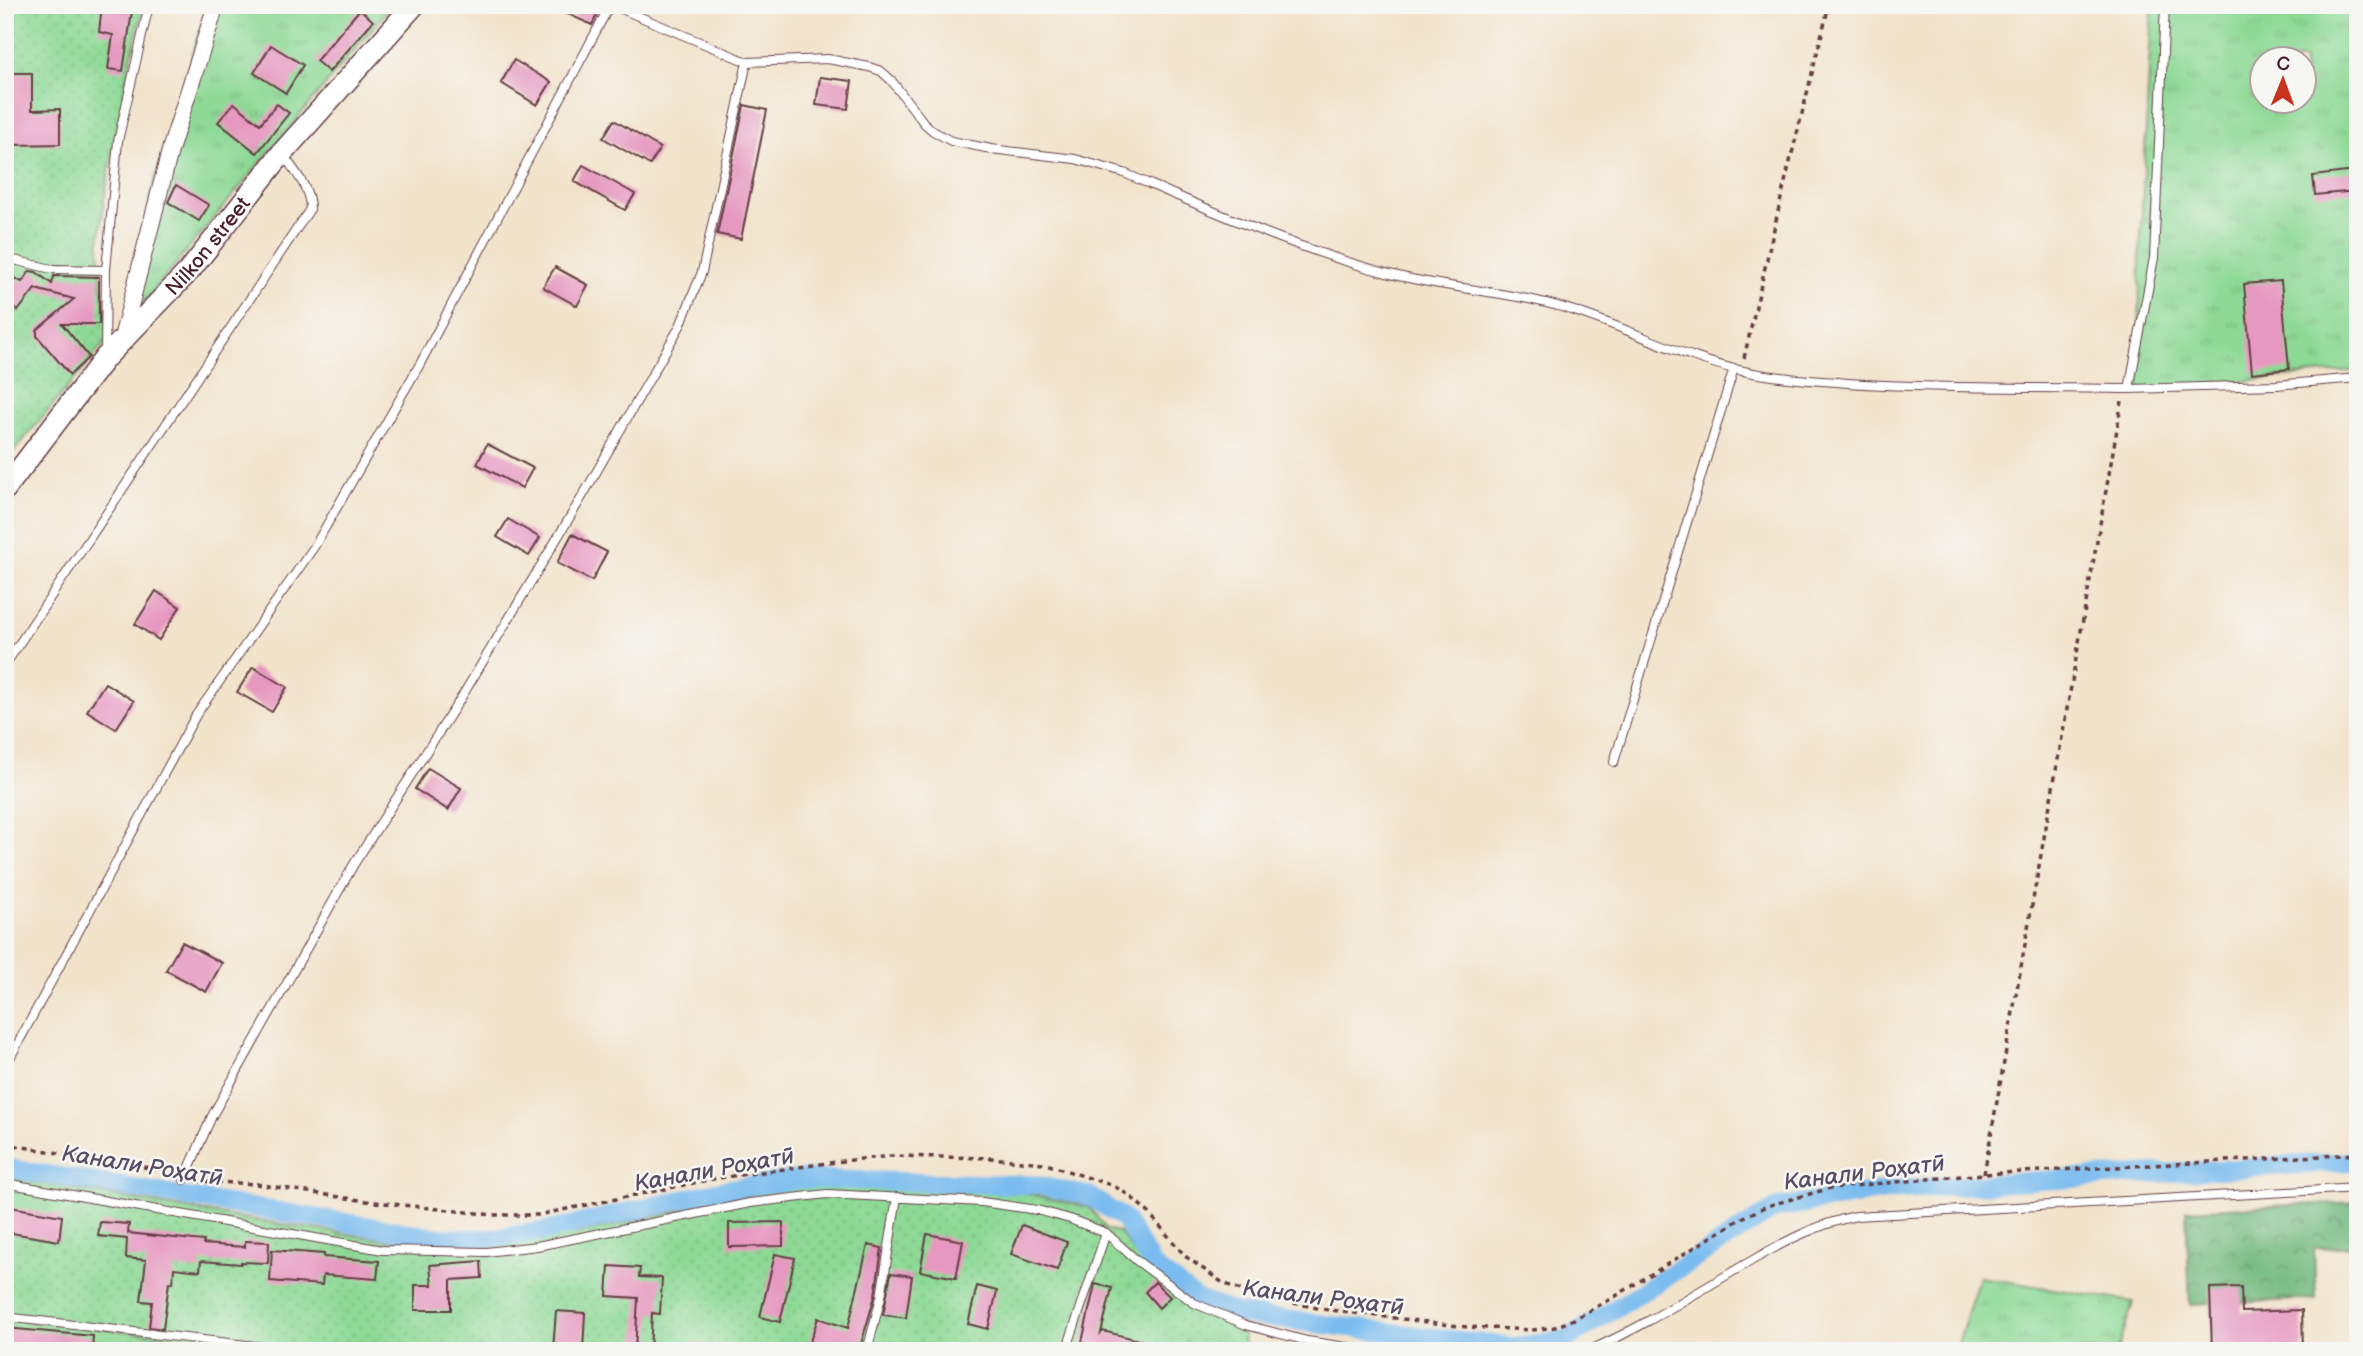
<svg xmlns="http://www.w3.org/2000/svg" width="2363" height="1356" viewBox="0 0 2363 1356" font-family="'Balsamiq Sans',sans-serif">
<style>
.grass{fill:url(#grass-tufts);stroke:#6c7c60;stroke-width:2;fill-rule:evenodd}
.forest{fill:url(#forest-crowns);stroke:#5e6c54;stroke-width:2}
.garden{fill:url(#garden-dots);stroke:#6c7c60;stroke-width:2}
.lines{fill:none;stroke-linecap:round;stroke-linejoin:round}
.canal{stroke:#7abcef;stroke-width:19}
.building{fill:#e698c0}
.service-casing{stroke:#633c43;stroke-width:10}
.minor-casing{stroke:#633c43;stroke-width:18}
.tertiary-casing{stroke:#633c43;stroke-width:24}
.path{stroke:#633c43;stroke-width:3.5;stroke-dasharray:5 5;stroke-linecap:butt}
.service{stroke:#fff;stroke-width:8}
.minor{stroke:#fff;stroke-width:16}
.tertiary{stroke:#fff;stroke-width:21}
.labels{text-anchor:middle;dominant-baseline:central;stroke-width:5;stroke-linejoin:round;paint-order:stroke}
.street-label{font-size:21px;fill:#4a1f2b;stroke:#f6f6f2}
.water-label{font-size:23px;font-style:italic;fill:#584e66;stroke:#f6f6f2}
</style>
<defs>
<pattern id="grass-tufts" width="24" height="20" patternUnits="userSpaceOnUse" patternTransform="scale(1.75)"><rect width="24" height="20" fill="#8dd995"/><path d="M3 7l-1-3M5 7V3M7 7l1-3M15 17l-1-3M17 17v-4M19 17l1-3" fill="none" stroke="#7bba81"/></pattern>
<pattern id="forest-crowns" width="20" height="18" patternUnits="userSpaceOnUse" patternTransform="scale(1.75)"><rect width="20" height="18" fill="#72b97e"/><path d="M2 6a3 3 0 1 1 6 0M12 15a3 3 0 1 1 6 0" fill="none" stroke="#609667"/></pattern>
<pattern id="garden-dots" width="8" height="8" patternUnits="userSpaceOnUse" patternTransform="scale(1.75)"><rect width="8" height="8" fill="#8dd995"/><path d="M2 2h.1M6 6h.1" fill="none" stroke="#7bba81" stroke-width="1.8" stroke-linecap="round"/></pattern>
</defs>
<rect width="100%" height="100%" fill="#f6f6f2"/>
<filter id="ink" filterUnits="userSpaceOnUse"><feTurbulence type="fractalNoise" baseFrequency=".0143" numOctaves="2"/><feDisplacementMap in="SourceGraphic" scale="14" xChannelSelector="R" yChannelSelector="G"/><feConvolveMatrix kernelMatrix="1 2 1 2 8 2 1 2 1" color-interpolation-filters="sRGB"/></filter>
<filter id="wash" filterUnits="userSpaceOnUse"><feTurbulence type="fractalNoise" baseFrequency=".00686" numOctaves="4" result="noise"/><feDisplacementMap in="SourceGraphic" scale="28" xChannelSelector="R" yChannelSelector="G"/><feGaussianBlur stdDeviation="1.57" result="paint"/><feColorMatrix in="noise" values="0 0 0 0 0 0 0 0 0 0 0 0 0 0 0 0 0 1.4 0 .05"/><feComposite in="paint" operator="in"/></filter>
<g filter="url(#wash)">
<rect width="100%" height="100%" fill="#f2e3cb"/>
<g class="grass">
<polygon points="207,5 392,5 133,315 146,266 150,196"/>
<path d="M2152,5H2358V370L2139,391L2140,254ZM2262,60H2304V102H2262Z"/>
<polygon points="1979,1277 2133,1302 2118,1351 1956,1351"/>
<polygon points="5,1317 298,1351 5,1351"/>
</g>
<polygon class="forest" points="2358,1202 2358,1246 2314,1248 2316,1299 2190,1305 2186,1210"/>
<g class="garden">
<polygon points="5,5 144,5 127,75 105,194 99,244 101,279 110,337 5,462"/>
<polygon points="5,1177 240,1218 413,1244 486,1248 580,1233 782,1188 840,1186 1014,1191 1089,1207 1107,1230 1119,1232 1149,1272 1193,1303 1242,1325 1245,1351 298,1351 5,1317"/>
</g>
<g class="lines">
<polyline class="canal" points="5,1168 442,1238 490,1239 551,1230 727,1189 802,1179 1037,1185 1089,1196 1124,1219 1153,1266 1196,1299 1238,1314 1512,1347 1565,1340 1776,1208 1889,1190 2358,1161"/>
</g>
<g id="blocks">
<g class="building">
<polygon points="102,5 133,5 123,71 108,69 113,35 99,32"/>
<polygon points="548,5 602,5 592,25"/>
<polygon points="360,9 373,21 329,72 316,61"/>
<polygon points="271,45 303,65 286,93 254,73"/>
<polygon points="514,60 551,82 537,105 501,83"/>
<polygon points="9,73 32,73 32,110 60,109 60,144 13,145"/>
<polygon points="820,77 852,81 848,109 816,105"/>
<polygon points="234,103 260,124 277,104 289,113 257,153 218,122"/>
<polygon points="744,105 767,110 741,239 717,234"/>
<polygon points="614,120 660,148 650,165 603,138"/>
<polygon points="583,165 635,194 625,210 574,181"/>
<polygon points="2354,171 2356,191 2315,195 2313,176"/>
<polygon points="176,185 209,205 199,221 168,202"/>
<polygon points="555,267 588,285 577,306 543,287"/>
<polygon points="30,271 36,272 52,284 54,276 99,277 99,324 62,324 89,357 70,375 37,336 37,330 74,299 35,289 18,311 5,302 5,273 22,282"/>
<polygon points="2281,281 2289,369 2252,373 2244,284"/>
<polygon points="487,444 533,468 522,488 477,464"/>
<polygon points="508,519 540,538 529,556 497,537"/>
<polygon points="572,534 607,552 592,581 557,563"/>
<polygon points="156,591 180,607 159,640 135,624"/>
<polygon points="253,667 287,687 272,712 237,692"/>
<polygon points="105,683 134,701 116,729 87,711"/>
<polygon points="428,768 461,788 448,810 415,789"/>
<polygon points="182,942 222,963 206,992 166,970"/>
<polygon points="5,1206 62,1216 59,1241 5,1232"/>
<polygon points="100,1222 129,1224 128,1233 204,1241 203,1244 245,1247 245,1241 269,1242 268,1263 241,1262 241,1264 201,1261 200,1271 174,1268 173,1283 169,1282 163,1329 149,1327 152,1302 141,1301 146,1260 126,1258 127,1239 98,1236"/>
<polygon points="783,1222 783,1246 729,1247 729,1223"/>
<polygon points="1022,1225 1067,1242 1057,1270 1011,1254"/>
<polygon points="927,1234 963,1241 956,1278 920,1271"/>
<polygon points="868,1245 882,1248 875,1296 859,1351 818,1351 808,1347 818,1318 848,1328"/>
<polygon points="272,1250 324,1254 324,1257 379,1261 377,1279 323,1275 322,1285 270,1281"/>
<polygon points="775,1254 795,1258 780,1322 760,1317"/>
<polygon points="481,1261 482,1278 451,1280 451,1310 415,1310 415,1285 432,1285 430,1265"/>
<polygon points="609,1266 640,1268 639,1277 662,1278 660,1314 652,1313 650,1351 635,1351 638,1298 607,1296"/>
<polygon points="891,1273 912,1276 906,1318 883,1315"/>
<polygon points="1155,1282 1170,1297 1159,1308 1145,1292"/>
<polygon points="1095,1284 1112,1288 1101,1333 1103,1331 1159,1345 1158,1351 1080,1351"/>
<polygon points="977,1286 997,1291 988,1329 968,1324"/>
<polygon points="2241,1287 2242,1312 2302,1310 2303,1351 2212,1351 2210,1288"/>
<polygon points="556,1311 585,1313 583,1351 553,1351"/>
<polygon points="5,1328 93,1336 92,1351 5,1351"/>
</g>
</g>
</g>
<g filter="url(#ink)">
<use href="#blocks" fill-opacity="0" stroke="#633c43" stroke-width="2"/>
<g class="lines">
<g class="service-casing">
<g id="service">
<path d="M612,5L747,62L828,59L869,67L881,71L891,80L924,123L933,131L951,141L991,149L1075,159L1124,173C1210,210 1296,249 1386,273C1446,289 1509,291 1568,309C1627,327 1683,358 1743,371C1782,379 1824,381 1864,384C1952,389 2040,387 2129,389"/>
<polyline points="2165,5 2154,258 2129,389 2276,385 2358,378"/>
<polyline points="5,258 52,269 106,270"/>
<polyline points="105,352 106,270 118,141 149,5"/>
<path d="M5,665L310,209C310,188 295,171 283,155"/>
<polyline points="1614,762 1734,368"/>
<polyline points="5,1067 196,715 314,547 420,364 610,5"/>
<polyline points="184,1180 212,1116 354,864 461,698 582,497 680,326 702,272 747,62"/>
<polyline points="5,1183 383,1250 486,1252 537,1246 750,1203 827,1194 982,1202 1037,1210 1070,1219 1106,1233 1136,1260 1194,1303 1246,1325 1307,1341 1372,1351"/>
<polyline points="5,1317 298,1351"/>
<polyline points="867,1351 881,1297 897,1197"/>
<polyline points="1066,1351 1106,1233"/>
<path d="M1588,1351C1641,1328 1689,1297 1739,1268C1777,1246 1812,1225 1856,1216L2358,1188"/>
</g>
</g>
<g class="minor-casing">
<polyline id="minor" points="122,338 171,147 216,5"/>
</g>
<g class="tertiary-casing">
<g id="tertiary">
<path id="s1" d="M5,489L105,358L190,270L282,153L414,5"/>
</g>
</g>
<g class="path">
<polyline points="1744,358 1783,190 1829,5"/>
<polyline points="5,1144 161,1170 172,1175"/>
<polyline points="1984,1174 2122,401"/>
<polyline points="196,1181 256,1184 366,1201 494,1215 538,1215 718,1178 843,1161 890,1156 990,1158 1043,1163 1114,1186 1130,1196 1148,1212 1185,1256 1223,1283 1251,1294 1322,1309 1467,1327 1533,1330 1555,1327 1572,1320 1611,1299 1742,1218 1767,1206 1831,1188 1984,1174 2358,1154"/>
</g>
<use href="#service" class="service"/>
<use href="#minor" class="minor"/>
<use href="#tertiary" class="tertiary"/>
</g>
</g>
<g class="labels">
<g class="street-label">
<text stroke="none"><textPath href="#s1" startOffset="317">Nilkon street</textPath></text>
</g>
<g class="water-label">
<text transform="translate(142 1166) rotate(9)">Канали Роҳатӣ</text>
<text transform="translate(714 1170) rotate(-10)">Канали Роҳатӣ</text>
<text transform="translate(1864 1173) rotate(-7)">Канали Роҳатӣ</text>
<text transform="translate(1323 1298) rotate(7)">Канали Роҳатӣ</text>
</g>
</g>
<rect width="2363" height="1356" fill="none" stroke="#f6f6f2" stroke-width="28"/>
<g transform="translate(2283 80) rotate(1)"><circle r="33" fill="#f6f6f2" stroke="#b1a0a2" stroke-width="2"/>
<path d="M0-5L12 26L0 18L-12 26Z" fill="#c8321e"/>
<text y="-10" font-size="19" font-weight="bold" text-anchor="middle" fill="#4a1f2b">С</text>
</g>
</svg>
